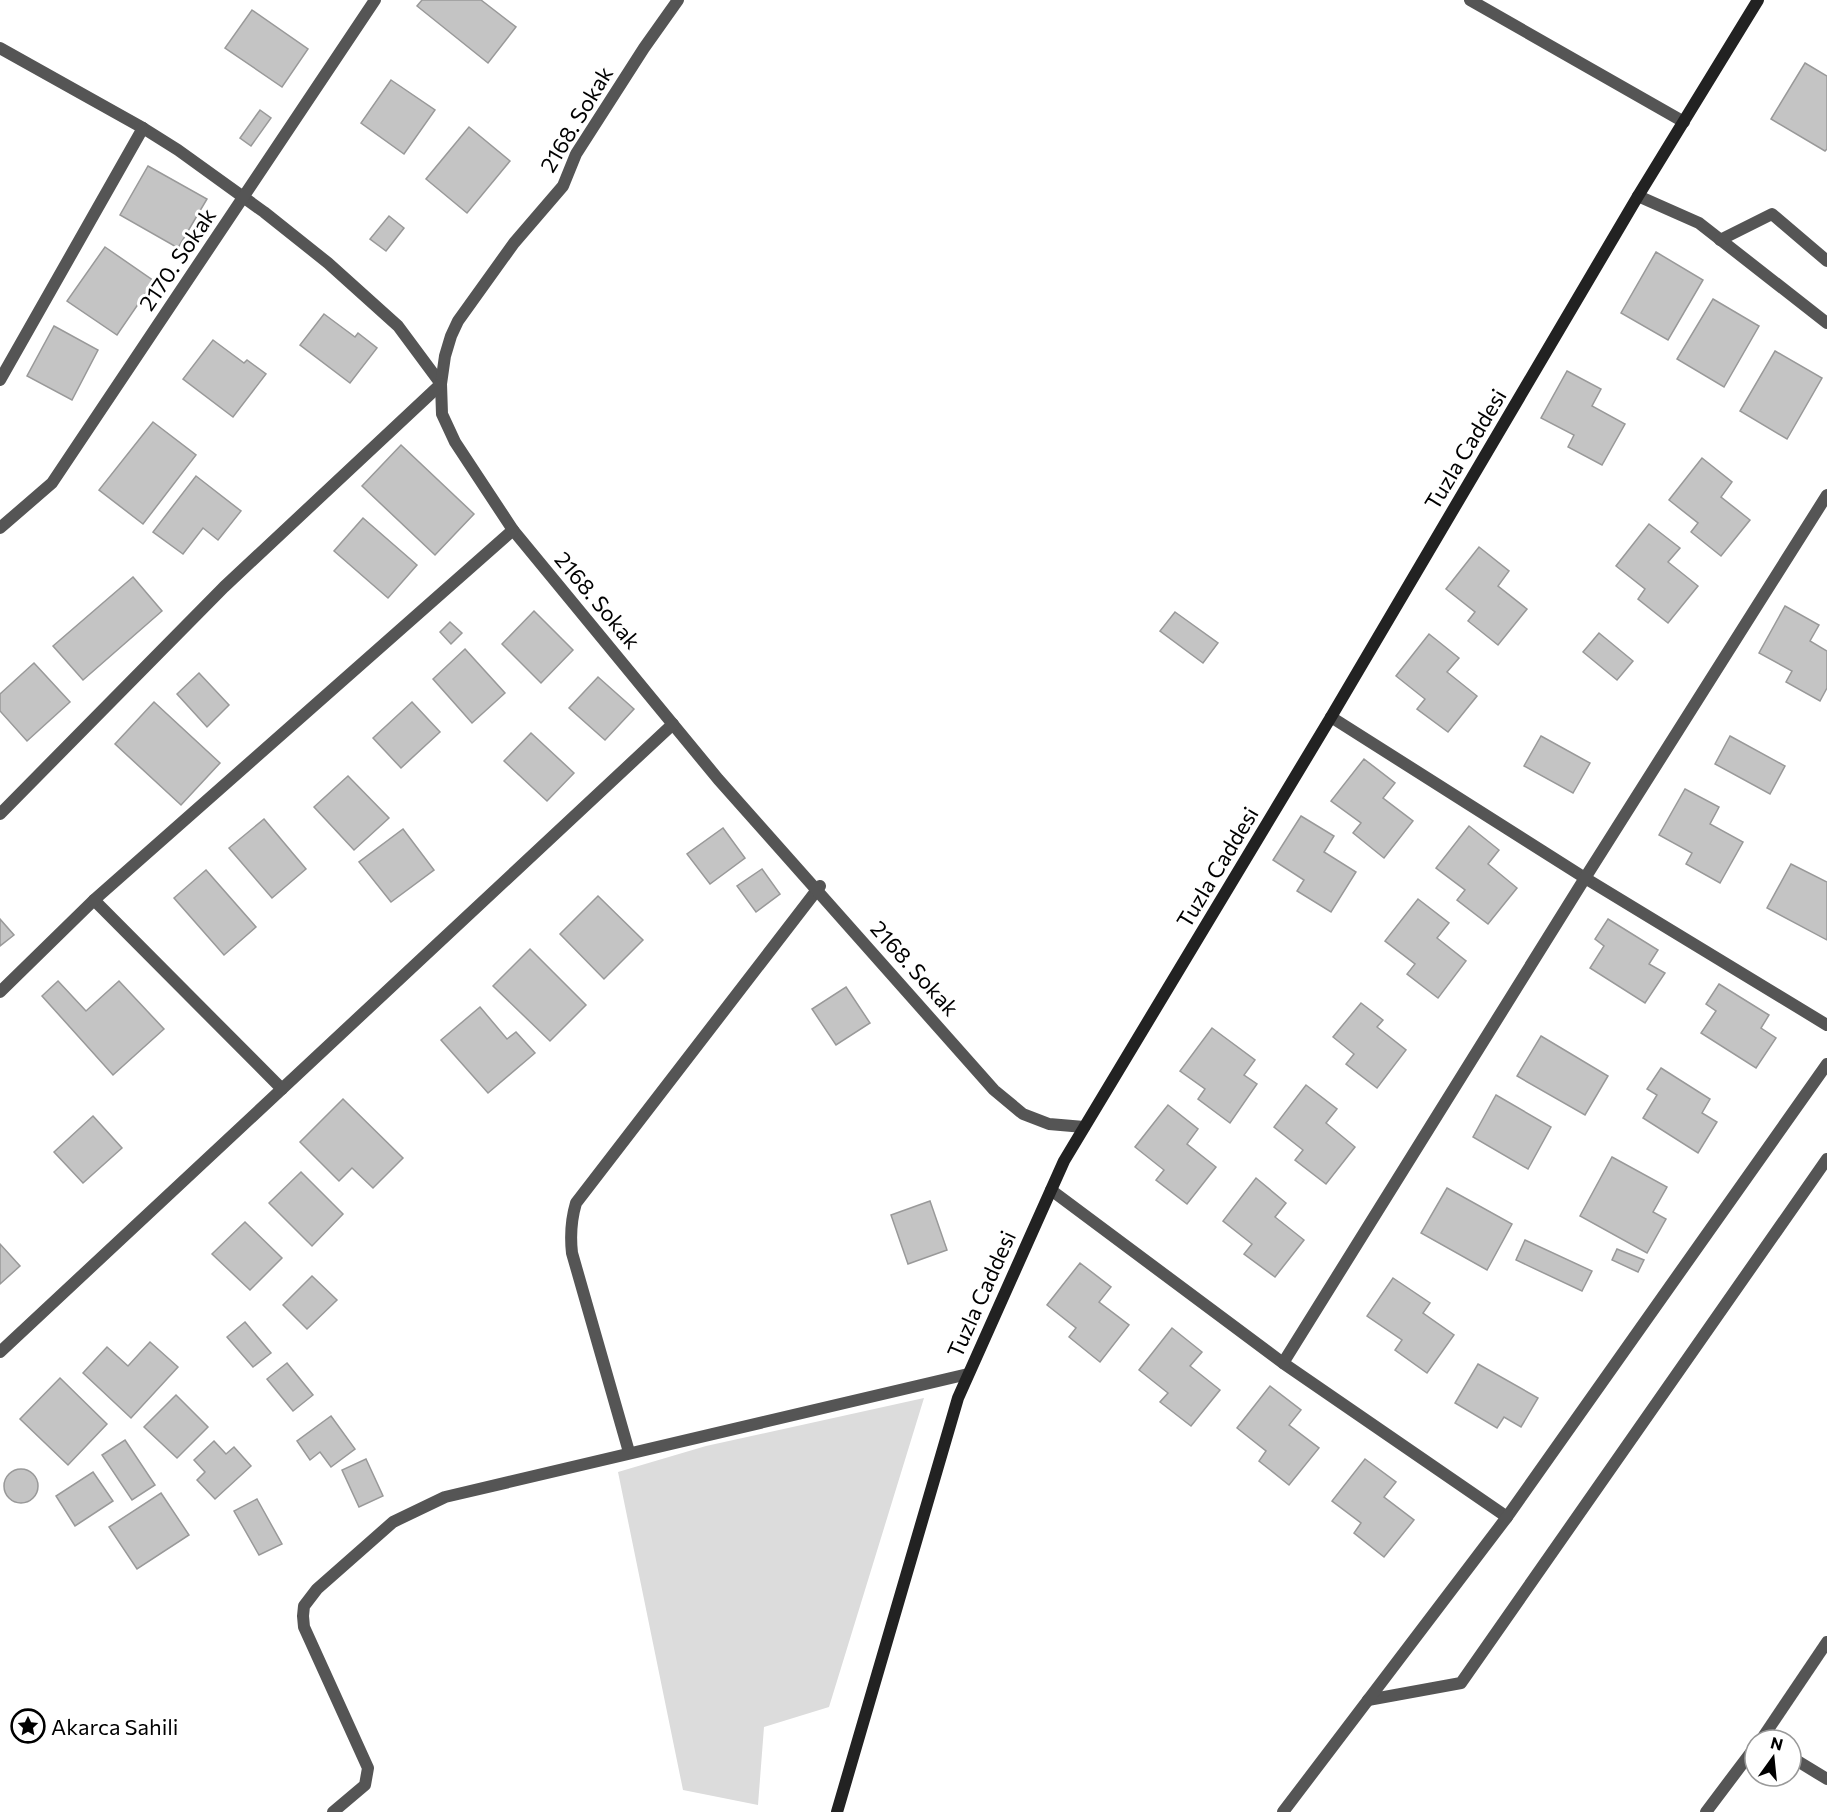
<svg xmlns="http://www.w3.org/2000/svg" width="1827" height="1812" viewBox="0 0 1827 1812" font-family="Commissioner,sans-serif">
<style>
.green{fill:#dcdcdc}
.building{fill:#c4c4c4;stroke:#999;stroke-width:1.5}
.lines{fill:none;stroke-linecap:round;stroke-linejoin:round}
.lane{stroke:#555;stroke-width:12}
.street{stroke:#555;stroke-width:12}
.secondary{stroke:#222;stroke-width:12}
.labels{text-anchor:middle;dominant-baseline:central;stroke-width:6;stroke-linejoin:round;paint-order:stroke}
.street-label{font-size:22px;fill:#000;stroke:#fff}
.poi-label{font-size:22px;fill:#000;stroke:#fff;text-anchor:start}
</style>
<rect width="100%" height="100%" fill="#fff"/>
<polygon class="green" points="924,1398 829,1707 764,1727 758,1805 683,1790 618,1472 706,1446"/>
<g class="building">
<polygon points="422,0 481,0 516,27 488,63 417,6"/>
<polygon points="252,10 308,49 282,87 225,48"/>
<polygon points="1805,63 1827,76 1827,149 1825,151 1771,119"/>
<polygon points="391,80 435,110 404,154 361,123"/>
<polygon points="260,110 271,118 251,146 240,138"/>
<polygon points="469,127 510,161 467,213 426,179"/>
<polygon points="148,166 207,199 178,248 120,215"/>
<polygon points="389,216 404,228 386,251 370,239"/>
<polygon points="105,247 154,281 117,335 67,301"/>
<polygon points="1656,252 1703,280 1668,340 1621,313"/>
<polygon points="1713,299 1759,326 1724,387 1677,359"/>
<polygon points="324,314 355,337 358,333 377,348 350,383 300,345"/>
<polygon points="54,326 98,350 72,400 27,376"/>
<polygon points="213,340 244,363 247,360 266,374 233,417 183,379"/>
<polygon points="1775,351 1822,378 1787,439 1740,411"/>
<polygon points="1567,371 1601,389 1592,406 1625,424 1602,465 1568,447 1574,435 1541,418"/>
<polygon points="153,422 196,455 143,524 99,490"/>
<polygon points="401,445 474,514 435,555 362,486"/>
<polygon points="1702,458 1732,482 1721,497 1750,520 1721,556 1691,532 1698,523 1669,500"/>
<polygon points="196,476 241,511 218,540 203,528 183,554 153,532"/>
<polygon points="363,518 417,565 388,598 334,551"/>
<polygon points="1649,524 1680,548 1668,562 1698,586 1668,623 1638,599 1645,589 1616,566"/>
<polygon points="1479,547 1509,571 1498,586 1527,609 1498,645 1468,621 1475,612 1446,589"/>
<polygon points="133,577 162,611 83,680 53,646"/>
<polygon points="1785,606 1819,625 1810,641 1827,651 1827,688 1820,701 1786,682 1792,671 1759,653"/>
<polygon points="534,611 573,650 541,683 502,644"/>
<polygon points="1175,612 1218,643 1203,663 1160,631"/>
<polygon points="450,622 462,633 451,644 440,632"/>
<polygon points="1599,633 1633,661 1617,680 1583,652"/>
<polygon points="1429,634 1459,658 1447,672 1477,696 1448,732 1417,709 1425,699 1396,676"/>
<polygon points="465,649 505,693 472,723 433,679"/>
<polygon points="34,663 70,702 27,741 0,711 0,694"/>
<polygon points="199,673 229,705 207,727 177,694"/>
<polygon points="598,677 634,709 605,740 569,708"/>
<polygon points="154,702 220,763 181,805 115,744"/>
<polygon points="412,702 440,732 401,768 373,738"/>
<polygon points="531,733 574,773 547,801 504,761"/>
<polygon points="1541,736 1590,763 1573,793 1524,766"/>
<polygon points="1730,736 1785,766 1770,794 1715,764"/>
<polygon points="1364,759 1395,783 1383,798 1413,821 1384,858 1353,833 1361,823 1331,801"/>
<polygon points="348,776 389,818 354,850 314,807"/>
<polygon points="1685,789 1719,807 1710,824 1743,842 1720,883 1686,864 1692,853 1659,835"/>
<polygon points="1301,816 1334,836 1324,852 1356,872 1331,912 1297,891 1304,880 1273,860"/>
<polygon points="264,819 306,869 272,898 229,848"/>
<polygon points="1469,826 1499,850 1488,864 1517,888 1488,924 1457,900 1465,890 1436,868"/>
<polygon points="723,828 745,858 710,884 687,854"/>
<polygon points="403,829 434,870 391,902 359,862"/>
<polygon points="1791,864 1827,882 1827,940 1767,908"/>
<polygon points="762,869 780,894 756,912 737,886"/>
<polygon points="206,870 256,927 224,955 174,898"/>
<polygon points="598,896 643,940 604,979 560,934"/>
<polygon points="1418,899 1449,923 1437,938 1466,961 1438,998 1407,974 1415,964 1385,941"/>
<polygon points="0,919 14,935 0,946"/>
<polygon points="1608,919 1658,950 1649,964 1665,973 1645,1003 1590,968 1604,946 1595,939"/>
<polygon points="530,949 586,1005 550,1041 493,986"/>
<polygon points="58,981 86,1011 119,981 164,1029 113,1075 42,996"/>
<polygon points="1719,984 1769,1015 1761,1028 1776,1038 1756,1068 1701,1033 1716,1011 1706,1004"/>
<polygon points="846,987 870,1023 836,1045 812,1009"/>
<polygon points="1361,1003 1383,1020 1377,1027 1406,1050 1377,1088 1346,1064 1354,1054 1333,1037"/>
<polygon points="480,1007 507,1039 516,1032 535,1053 488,1093 441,1040"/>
<polygon points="1212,1028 1255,1060 1244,1075 1257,1084 1230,1123 1198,1099 1205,1089 1180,1071"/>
<polygon points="1541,1036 1608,1076 1585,1115 1517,1076"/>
<polygon points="1661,1068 1710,1099 1702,1113 1717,1122 1698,1153 1643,1118 1657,1095 1647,1089"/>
<polygon points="1306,1085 1337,1109 1326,1123 1355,1147 1326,1184 1295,1160 1303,1150 1274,1127"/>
<polygon points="1496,1095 1551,1127 1528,1169 1473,1137"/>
<polygon points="343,1099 403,1158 373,1188 352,1168 339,1181 300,1142"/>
<polygon points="1168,1105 1198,1129 1187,1144 1216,1167 1187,1204 1156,1180 1164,1170 1135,1147"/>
<polygon points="93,1116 122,1148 83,1183 54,1152"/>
<polygon points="1612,1157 1667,1187 1653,1212 1666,1219 1647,1253 1580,1216"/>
<polygon points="301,1172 343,1214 312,1246 269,1203"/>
<polygon points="1256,1178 1286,1203 1275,1217 1304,1240 1275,1277 1244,1254 1252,1244 1223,1221"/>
<polygon points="1447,1188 1512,1224 1487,1270 1421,1233"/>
<polygon points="930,1201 947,1250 908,1264 891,1215"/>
<polygon points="245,1222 282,1258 250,1290 212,1254"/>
<polygon points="1525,1240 1592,1271 1582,1291 1516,1260"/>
<polygon points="0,1244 20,1266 0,1284"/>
<polygon points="1617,1249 1644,1260 1638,1272 1612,1260"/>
<polygon points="1080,1263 1111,1287 1099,1302 1129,1325 1100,1362 1069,1337 1076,1328 1047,1305"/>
<polygon points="312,1276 337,1300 307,1329 283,1305"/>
<polygon points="1393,1278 1430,1303 1423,1313 1454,1335 1427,1373 1395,1350 1402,1340 1367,1316"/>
<polygon points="245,1322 271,1353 253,1367 227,1337"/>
<polygon points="1172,1328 1202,1352 1190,1366 1220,1390 1191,1426 1160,1402 1168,1393 1139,1370"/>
<polygon points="150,1342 178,1367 131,1418 83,1373 107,1347 128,1366"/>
<polygon points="287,1363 313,1395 293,1411 267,1379"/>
<polygon points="1478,1364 1538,1398 1521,1427 1504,1417 1497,1428 1455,1403"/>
<polygon points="60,1378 107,1424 68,1465 20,1419"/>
<polygon points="1270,1386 1301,1410 1289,1425 1319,1448 1289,1485 1259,1461 1266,1451 1237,1428"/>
<polygon points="176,1395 208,1427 177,1458 144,1427"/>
<polygon points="331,1416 355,1449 331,1467 320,1452 310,1460 297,1441"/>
<polygon points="125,1440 155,1485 132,1500 102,1455"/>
<polygon points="214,1441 226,1454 234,1447 251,1466 215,1499 197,1480 205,1472 194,1460"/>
<polygon points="366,1459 383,1496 359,1507 342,1470"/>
<polygon points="1365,1459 1396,1482 1384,1497 1414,1520 1384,1557 1354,1533 1361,1523 1332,1501"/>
<circle cx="21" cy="1486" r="17"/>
<polygon points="93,1472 113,1501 75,1526 56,1496"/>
<polygon points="161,1493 189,1535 137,1569 109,1527"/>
<polygon points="257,1499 282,1544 259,1555 234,1511"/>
</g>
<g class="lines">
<g class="lane">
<polyline points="1470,0 1684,122"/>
<polyline points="0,48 143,128 178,150 264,212 328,263 398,326 441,384"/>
<path d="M629,1452L572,1253C570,1235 571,1220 576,1203L820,886"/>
<polyline points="1368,1700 1461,1683 1827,1159"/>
<polyline points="333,1812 365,1785 368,1768 304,1627 303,1616 304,1606 317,1589 393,1522 445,1497 968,1374"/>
</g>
<g class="street">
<polyline points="678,0 644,48 576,154 563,186 514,243 458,321 451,336 445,356 441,384 442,414 455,442 513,530 718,779 994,1090 1023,1114 1049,1124 1084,1127"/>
<polyline points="1638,196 1699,223 1827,323"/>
<polyline points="1720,240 1772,214 1827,261"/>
<polyline points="0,380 143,128"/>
<polyline points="0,528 52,483 375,0"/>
<polyline points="1331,717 1585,878 1827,1025"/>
<polyline points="0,814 224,587 441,384"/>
<polyline points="94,900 282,1089"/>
<polyline points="0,992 94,900 513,530"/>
<polyline points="1051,1190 1283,1363 1507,1517"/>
<polyline points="0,1352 673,724"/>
<polyline points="1283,1363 1585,878 1827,495"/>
<polyline points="1761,1740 1827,1642"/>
<polyline points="1791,1757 1827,1779"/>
<polyline points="1283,1812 1507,1517 1827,1064"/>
<polyline points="1706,1812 1755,1747"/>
</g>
<polyline class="secondary" points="837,1812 958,1398 1064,1161 1331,717 1638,196 1758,0"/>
</g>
<defs>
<g id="sight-ring" transform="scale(1.725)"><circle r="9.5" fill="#fff" stroke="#000" stroke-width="1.5"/><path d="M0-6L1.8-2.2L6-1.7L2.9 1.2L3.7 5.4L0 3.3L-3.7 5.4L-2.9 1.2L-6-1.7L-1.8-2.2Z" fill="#000"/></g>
</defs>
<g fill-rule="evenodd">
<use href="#sight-ring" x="28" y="1726"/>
</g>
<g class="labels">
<g class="street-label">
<text transform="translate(576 119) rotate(-59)">2168. Sokak</text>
<text transform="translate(177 259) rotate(-56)">2170. Sokak</text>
<text transform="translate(1465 449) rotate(-59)">Tuzla Caddesi</text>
<text transform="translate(598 600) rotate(50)">2168. Sokak</text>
<text transform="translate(1217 867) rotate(-59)">Tuzla Caddesi</text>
<text transform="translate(915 968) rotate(48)">2168. Sokak</text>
<text transform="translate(981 1294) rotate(-66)">Tuzla Caddesi</text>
</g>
<g class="poi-label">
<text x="51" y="1726">Akarca Sahili</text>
</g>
</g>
<g transform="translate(1773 1758) rotate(15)"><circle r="28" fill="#ffffff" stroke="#999999" stroke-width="1.5"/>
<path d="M0-4.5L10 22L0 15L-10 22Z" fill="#000000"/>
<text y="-9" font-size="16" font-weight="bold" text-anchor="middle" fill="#000000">N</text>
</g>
</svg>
